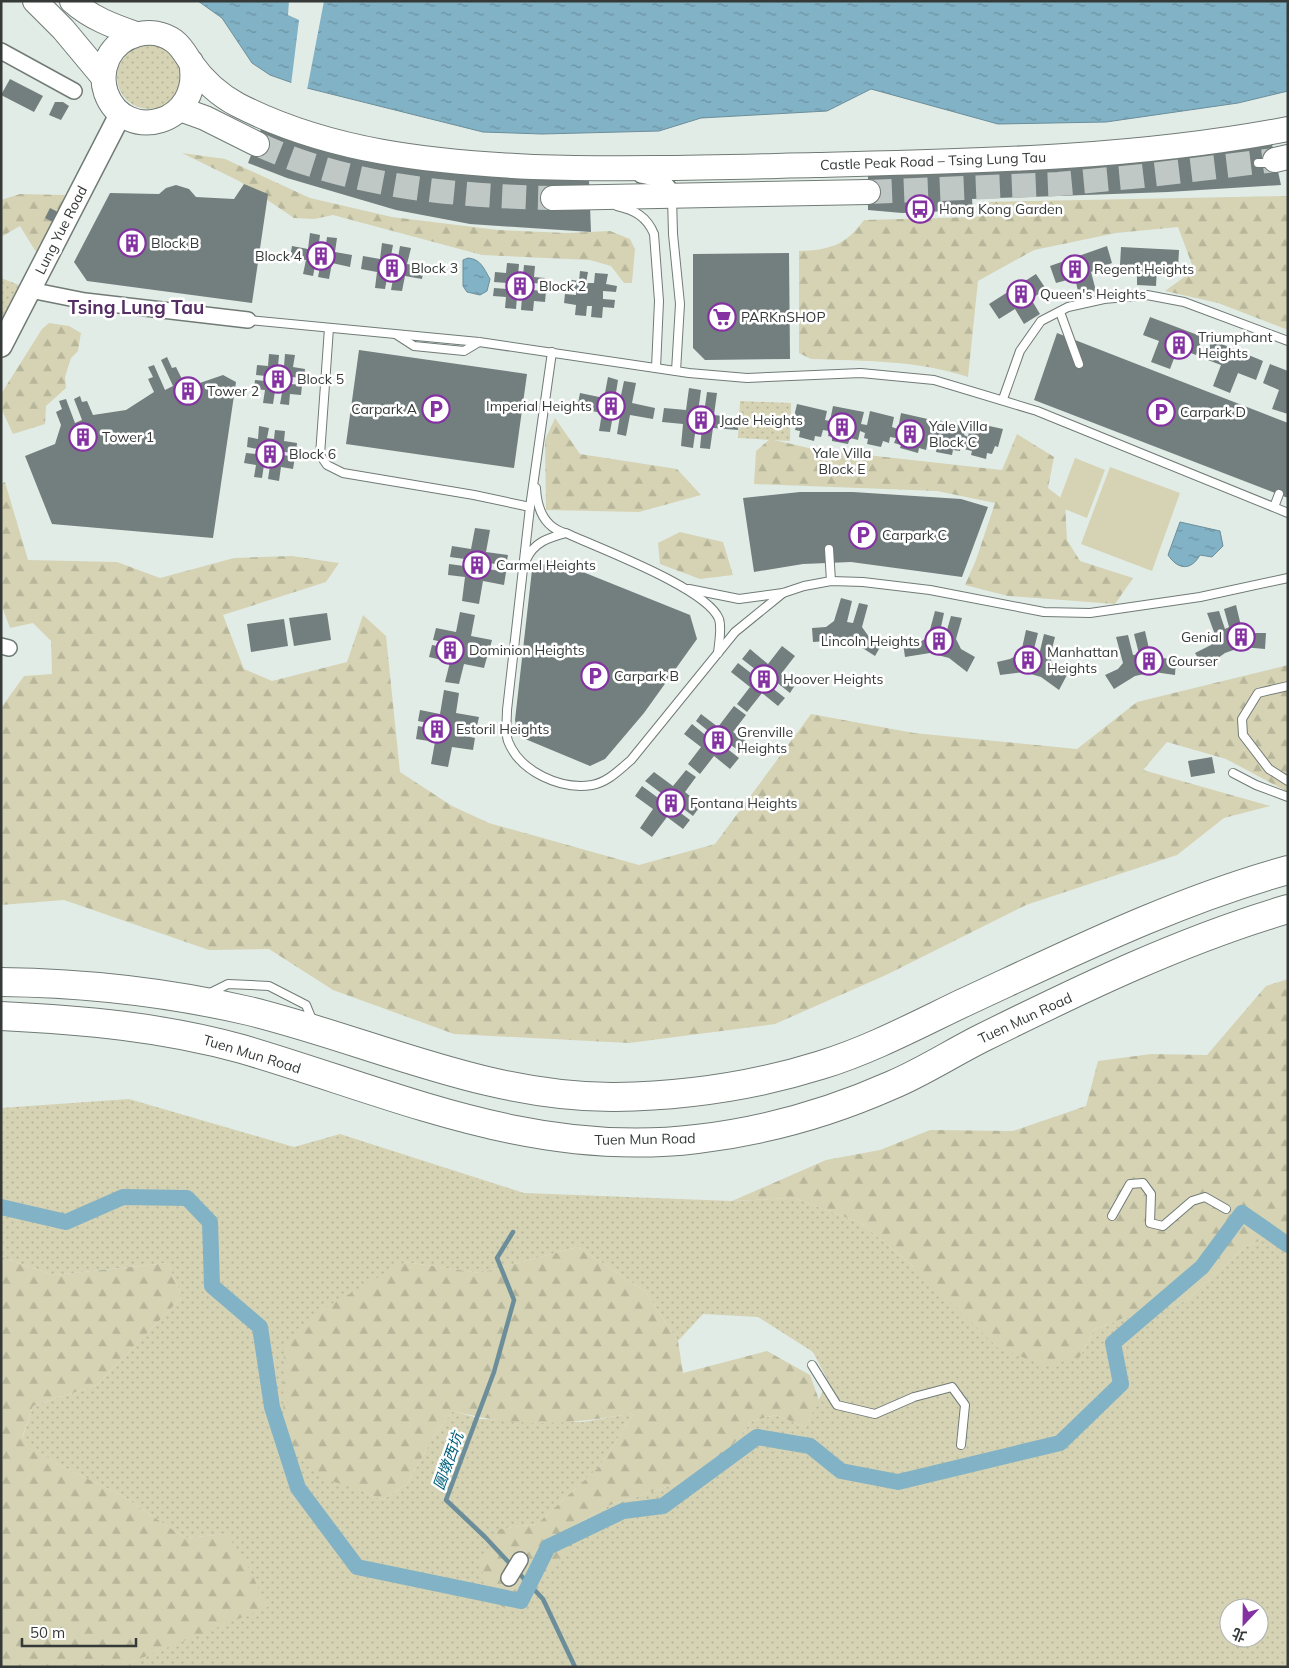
<svg xmlns="http://www.w3.org/2000/svg" width="1289" height="1668" viewBox="0 0 1289 1668" font-family="Mulish,'Noto Sans TC',sans-serif">
<style>
.grass{fill:url(#grass-dots);fill-rule:evenodd}
.forest{fill:url(#forest-firs)}
.garden{fill:#d5d3b4}
.water{fill:url(#water-ripples);stroke:#6b8e9a}
.pier{fill:#e2ece7}
.lines{fill:none;stroke-linecap:round;stroke-linejoin:round}
.stream{stroke:#6b8e9a;stroke-width:4.5}
.canal{stroke:#82b2c5;stroke-width:16}
.building{fill:#737e7e}
.primary-tunnel{stroke:#bfc8c4;stroke-width:24;stroke-dasharray:24 12;stroke-linecap:butt}
.lane-casing{stroke:#717b76;stroke-width:10}
.street-casing{stroke:#717b76;stroke-width:18}
.secondary-casing{stroke:#717b76;stroke-width:24}
.primary-casing{stroke:#717b76;stroke-width:26}
.highway-casing{stroke:#717b76;stroke-width:30}
.lane{stroke:#fff;stroke-width:8}
.street{stroke:#fff;stroke-width:15}
.secondary{stroke:#fff;stroke-width:21}
.primary{stroke:#fff;stroke-width:24}
.highway{stroke:#fff;stroke-width:28}
.labels{text-anchor:middle;dominant-baseline:central;stroke-width:5;stroke-linejoin:round;paint-order:stroke}
.street-label{font-size:14px;fill:#353937;stroke:#fff}
.poi-label{font-size:14px;fill:#353937;stroke:#fff;text-anchor:start}
.water-label{font-size:15px;font-style:italic;fill:#00617c;stroke:#fff}
.district-label{font-size:19px;font-weight:bold;fill:#552e64;stroke:#fff}
</style>
<defs>
<pattern id="grass-dots" width="8" height="8" patternUnits="userSpaceOnUse" patternTransform="scale(1.25)"><rect width="8" height="8" fill="#d5d3b4"/><path d="M2 2h.1M6 6h.1" fill="none" stroke="#b7b69b" stroke-width="1.8" stroke-linecap="round"/></pattern>
<pattern id="forest-firs" width="22" height="20" patternUnits="userSpaceOnUse" patternTransform="scale(1.25)"><rect width="22" height="20" fill="#d5d3b4"/><path d="M5 1l3.5 6h-7zM16 11l3.5 6h-7z" fill="#b7b69b"/></pattern>
<pattern id="water-ripples" width="26" height="14" patternUnits="userSpaceOnUse" patternTransform="scale(1.25)"><rect width="26" height="14" fill="#82b2c5"/><path d="M2 4q2-2 4 0t4 0M15 11q2-2 4 0t4 0" fill="none" stroke="#6b92a1"/></pattern>
</defs>
<rect width="100%" height="100%" fill="#e2ece7"/>
<g class="grass">
<circle cx="149" cy="77" r="32"/>
<polygon points="1,278 19,285 1,321"/>
<polygon points="740,401 791,403 790,441 738,438"/>
<path d="M129,1099L294,1147L340,1134L524,1193L732,1201L794,1198L861,1223L913,1266L1080,1357L1094,1330L1121,1319L1152,1312L1186,1301L1245,1247L1272,1235L1288,1233V1667H130L227,1534L185,1538L121,1495L55,1463L22,1439L33,1406L97,1385L182,1297L168,1263L54,1275L1,1257V1108ZM578,1247L645,1291L678,1341L703,1314L758,1317L813,1352L828,1381L805,1427L776,1415L752,1421L707,1477L670,1486L610,1505L571,1528L499,1529L537,1524L600,1466L634,1413L583,1422L481,1419L453,1411L435,1434L407,1484L382,1500L358,1489L405,1262L480,1273ZM1229,1608H1259V1638H1229Z"/>
</g>
<g class="forest">
<polygon points="182,153 225,159 310,198 392,217 498,230 567,233 610,231 630,239 635,249 632,283 624,283 611,266 590,260 482,255 333,215 314,219 294,218 239,181"/>
<polygon points="20,194 65,195 46,239 36,252 20,226 1,237 1,200"/>
<path d="M1288,196V330L1218,303L1165,291L1194,270L1178,227L1116,233L1034,250L978,281L968,377C917,360 864,361 811,359L799,353V251C829,250 845,246 864,220L977,217L978,202Z"/>
<polygon points="49,323 69,326 81,333 78,351 71,358 65,377 66,388 46,406 45,424 13,434 1,408 1,394 42,329"/>
<polygon points="555,418 580,454 677,469 701,495 639,512 546,510 545,440"/>
<polygon points="1017,434 1054,457 1048,488 1065,501 1067,540 1080,561 1133,578 1115,604 1008,596 965,585 976,560 995,503 937,491 754,484 756,451 770,439 813,449 1002,470"/>
<polygon points="5,482 28,560 117,562 160,578 234,558 292,556 339,563 326,582 223,615 244,669 272,681 347,662 363,615 386,636 400,772 452,806 489,823 639,865 715,844 811,714 914,733 1077,749 1137,702 1288,665 1288,792 1226,759 1167,742 1143,770 1270,806 1224,818 1177,855 1026,905 886,975 775,1024 629,1043 454,1034 333,990 269,949 209,950 64,900 1,905 1,708 24,676 52,674 51,641 33,623 10,628 1,604 1,484"/>
<polygon points="680,532 723,542 733,575 700,579 660,564 658,543"/>
<polygon points="1288,979 1288,1233 1272,1235 1245,1247 1186,1301 1152,1312 1121,1319 1094,1330 1080,1357 1046,1366 998,1348 913,1266 861,1223 794,1198 732,1201 826,1160 880,1150 930,1130 1013,1131 1086,1106 1098,1061 1151,1054 1207,1055 1266,986"/>
<path d="M578,1247L645,1291L678,1341L683,1373L767,1351L810,1375L819,1400L805,1427L776,1415L752,1421L707,1477L670,1486L610,1505L571,1528L572,1547L510,1612L490,1598L480,1565L499,1529L537,1524L600,1466L634,1413C569,1425 518,1428 453,1411L435,1434L407,1484L382,1500L358,1489L324,1479L283,1443L284,1348L318,1312L405,1262L480,1273Z"/>
<polygon points="1,1257 54,1275 168,1263 182,1297 97,1385 33,1406 22,1438 55,1463 121,1495 185,1538 227,1534 248,1567 268,1607 134,1661 130,1667 1,1667"/>
</g>
<g class="garden">
<polygon points="1075,458 1105,470 1087,518 1057,506"/>
<polygon points="1110,467 1180,493 1152,571 1081,544"/>
</g>
<g class="water">
<polygon points="198,1 1288,1 1288,91 1238,103 1106,122 998,124 871,89 827,111 701,118 659,131 542,134 483,132 307,88 270,75 252,63 222,18"/>
<path d="M468,258C481,259 484,269 490,279L487,291L480,295L467,292L463,286V260Z"/>
<path d="M1180,522L1220,531L1223,546L1212,557L1200,555C1191,571 1178,570 1168,555Z"/>
</g>
<polygon class="pier" points="289,1 324,1 307,90 291,85 299,20 288,15"/>
<g class="lines">
<polyline class="stream" points="513,1232 497,1258 514,1300 494,1372 446,1500 485,1537 543,1599 575,1667"/>
<polyline class="canal" points="1,1207 66,1222 123,1197 187,1198 210,1222 212,1286 260,1327 272,1407 298,1488 357,1567 521,1601 548,1547 623,1511 663,1506 757,1437 810,1446 841,1471 898,1482 1060,1443 1121,1384 1113,1343 1202,1267 1242,1213 1288,1245"/>
</g>
<g class="building">
<polygon points="10,79 43,96 34,112 1,95"/>
<polygon points="55,102 63,102 69,106 61,120 49,115"/>
<polygon points="263,124 489,176 589,180 591,232 470,224 396,210 287,178 248,163"/>
<polygon points="1270,135 1281,185 1168,192 972,199 973,210 902,213 868,210 868,165"/>
<polygon points="244,184 268,194 252,303 87,281 74,262 110,193 159,194 166,188 176,185 189,189 196,197 234,199"/>
<polygon points="50,208 58,212 53,222 45,218"/>
<polygon points="310,233 320,235 318,250 325,251 327,237 337,238 335,252 352,255 350,267 332,263 329,279 318,277 321,262 316,261 313,276 303,274 306,260 290,257 292,246 308,249"/>
<polygon points="382,243 393,245 390,261 397,263 400,246 411,248 407,264 424,267 422,279 405,276 402,291 391,290 394,274 388,273 385,289 375,288 377,272 361,269 363,256 380,259"/>
<polygon points="1107,246 1112,263 1091,272 1096,291 1079,296 1075,278 1056,283 1050,266"/>
<polygon points="1121,247 1179,250 1178,269 1157,268 1156,286 1137,285 1137,266 1120,265"/>
<polygon points="789,253 790,359 705,360 693,348 693,254"/>
<polygon points="507,263 519,264 518,276 523,276 524,265 535,266 534,277 545,278 544,284 533,283 532,290 546,291 545,302 534,301 533,311 521,310 522,297 517,297 516,309 505,308 506,297 493,296 494,288 507,289 507,283 494,282 495,272 506,273"/>
<polygon points="580,271 588,272 586,283 594,283 595,273 608,274 606,284 617,286 616,292 603,291 603,299 615,300 614,308 603,307 602,318 591,317 592,306 587,306 586,316 575,315 576,305 564,303 565,294 576,295 576,290 565,289 566,279 579,281"/>
<polygon points="1036,274 1046,289 1031,299 1040,314 1024,324 1015,309 999,319 989,304"/>
<polygon points="1150,317 1203,337 1196,355 1178,348 1170,369 1151,362 1159,341 1143,335"/>
<polygon points="1057,333 1288,423 1288,498 1034,400"/>
<polygon points="1212,340 1263,361 1256,380 1238,373 1230,393 1213,386 1221,365 1205,359"/>
<polygon points="359,350 527,374 514,468 346,444"/>
<polygon points="269,354 279,355 278,366 284,366 285,354 295,355 293,367 305,369 304,378 291,377 291,384 302,385 301,395 290,394 289,405 280,404 282,393 275,391 273,404 263,403 265,390 254,389 255,380 266,381 266,376 256,375 257,365 268,366"/>
<polygon points="167,357 172,368 176,367 182,379 197,384 223,375 236,382 213,538 52,524 25,456 55,444 61,425 56,412 62,409 59,401 66,399 75,423 82,420 74,399 80,396 82,402 87,401 93,415 126,410 154,392 148,379 153,377 148,367 154,365 165,390 173,386 161,360"/>
<polygon points="1270,364 1288,371 1288,414 1272,409 1279,390 1263,383"/>
<polygon points="608,377 618,380 615,399 620,400 624,381 636,383 632,403 655,408 653,419 630,415 626,436 617,434 620,416 613,415 610,432 599,431 602,413 577,408 580,393 604,398"/>
<polygon points="689,388 701,390 698,412 704,413 707,392 717,393 714,415 739,418 738,430 713,428 710,449 700,448 702,428 696,427 693,448 681,446 683,424 662,422 664,408 686,410"/>
<polygon points="797,404 827,411 825,420 830,421 833,406 864,412 861,424 867,425 870,411 894,417 892,427 898,429 901,413 932,420 930,432 935,433 938,420 966,427 964,435 968,437 971,422 1003,429 998,447 995,446 992,454 987,453 986,459 971,455 972,451 964,449 966,444 961,443 960,451 953,450 952,455 936,452 937,446 933,445 934,441 928,440 926,450 919,448 918,453 900,448 901,445 894,443 896,438 890,437 889,443 883,441 881,447 867,444 868,439 864,438 865,433 860,431 858,440 850,438 848,444 832,441 832,437 828,436 829,431 823,430 821,437 815,436 814,441 799,437 800,431 795,430 797,422 793,421"/>
<polygon points="259,426 269,428 267,438 274,439 275,430 285,431 284,441 297,443 296,453 284,452 283,455 295,457 293,469 281,467 279,481 268,479 270,466 264,465 262,478 254,477 256,465 244,463 246,453 257,454 258,449 247,447 248,437 258,439"/>
<polygon points="800,492 853,492 961,499 988,507 962,577 851,562 803,564 754,572 743,498"/>
<polygon points="475,528 490,530 486,552 508,555 506,566 489,563 488,569 506,572 504,585 483,581 479,604 462,601 465,577 448,575 449,564 464,566 465,559 450,557 452,546 471,549"/>
<polygon points="553,560 690,615 697,639 644,713 605,759 590,766 518,736 515,720 532,570"/>
<polygon points="841,598 852,601 847,622 853,623 859,603 868,605 862,627 869,637 882,644 875,656 853,642 841,640 813,642 812,628 826,627 834,621"/>
<polygon points="1236,605 1242,630 1251,633 1266,633 1265,649 1242,647 1225,653 1204,668 1195,653 1211,645 1217,640 1207,613 1219,611 1225,629 1229,627 1224,609"/>
<polygon points="935,611 944,613 939,636 945,637 951,616 962,618 956,639 961,649 975,657 967,672 949,658 930,653 905,657 903,643 920,642 928,637"/>
<polygon points="460,612 475,615 471,636 492,640 489,651 470,648 470,653 487,657 484,668 464,664 459,684 445,682 450,662 429,657 432,645 448,648 449,643 433,640 436,628 456,632"/>
<polygon points="327,613 331,640 294,646 289,618"/>
<polygon points="284,619 288,646 251,652 247,624"/>
<polygon points="1026,630 1038,633 1033,653 1039,655 1044,634 1055,637 1050,657 1053,666 1067,675 1059,690 1041,677 1024,672 1000,675 997,662 1010,659 1021,653"/>
<polygon points="1145,631 1150,653 1160,658 1176,659 1175,675 1154,672 1135,676 1114,689 1105,675 1118,669 1123,663 1116,637 1128,635 1133,655 1139,654 1134,634"/>
<polygon points="782,646 795,656 781,674 795,685 790,693 775,681 771,687 785,698 778,706 762,693 747,712 737,704 750,687 731,672 738,663 756,677 760,673 742,659 750,649 768,664"/>
<polygon points="444,690 459,693 456,713 479,717 476,730 458,728 456,734 475,738 473,750 452,747 448,767 431,764 435,742 416,739 418,726 432,729 433,724 418,721 420,710 440,714"/>
<polygon points="734,706 746,715 733,732 749,743 742,753 728,743 725,747 739,758 730,769 714,756 700,774 688,764 701,747 684,734 692,724 709,738 712,734 696,721 701,714 718,727"/>
<polygon points="1212,757 1215,773 1191,777 1188,761"/>
<polygon points="686,770 696,777 685,792 701,805 693,816 681,807 678,811 690,820 683,829 667,817 652,837 640,828 653,809 635,796 642,786 661,800 665,796 645,781 654,772 673,786"/>
</g>
<g class="lines">
<g class="primary-tunnel">
<path d="M257,144C349,186 452,196 553,198"/>
<polyline points="868,192 1058,184 1142,176 1275,160"/>
</g>
<g class="lane-casing">
<g id="lane">
<polyline points="1258,163 1273,163"/>
<polyline points="672,197 673,234 680,304 676,371"/>
<path d="M617,206C635,210 647,217 654,234L659,301L656,368"/>
<polyline points="1060,312 1079,364"/>
<polyline points="248,320 479,342 689,373 747,378 861,373 934,380 1037,411 1288,513"/>
<polyline points="329,328 320,455 327,465 343,473 474,495 530,507"/>
<polyline points="397,335 414,346 464,351 479,342"/>
<path d="M552,352L530,507L507,710C507,720 505,732 508,741C520,772 561,790 592,785C608,782 619,770 631,760L735,632L783,593"/>
<polyline points="1003,399 1020,351 1041,321 1068,307 1104,299 1147,295 1184,302 1288,341"/>
<path d="M536,488C537,509 544,527 565,533"/>
<polyline points="1274,507 1279,494"/>
<polyline points="829,549 831,581"/>
<path d="M526,560C534,542 548,538 566,533C598,548 707,588 719,619C722,628 719,643 718,653"/>
<polyline points="689,589 739,599 783,593 804,586 831,581 863,582 930,590 1044,612 1090,613 1200,597 1288,578"/>
<polyline points="1288,686 1258,693 1242,719 1243,735 1269,769 1288,781"/>
<polyline points="1233,773 1256,785 1288,797"/>
<polyline points="208,994 228,984 269,986 306,1005 313,1022"/>
<polyline points="1112,1216 1130,1184 1143,1183 1151,1194 1150,1223 1163,1226 1192,1201 1205,1197 1226,1209"/>
<polyline points="812,1365 837,1405 875,1414 914,1397 952,1387 965,1405 961,1445"/>
</g>
</g>
<g class="street-casing">
<g id="street">
<polyline points="1,51 74,91"/>
<path d="M641,175C654,177 668,181 672,195"/>
<polyline points="30,290 85,301 248,320"/>
<polyline points="1,646 9,648"/>
<polyline points="509,1578 520,1560"/>
</g>
</g>
<g class="secondary-casing">
<polyline id="secondary" points="1,346 121,113"/>
</g>
<g class="primary-casing">
<g id="primary">
<polyline points="35,1 63,29 103,77"/>
<path d="M72,1C91,18 113,26 136,34"/>
<path d="M191,62C204,124 125,145 106,93C102,81 103,69 108,58C120,34 152,25 174,41C182,47 186,55 191,63C203,80 219,95 238,105C330,152 432,162 533,167C627,170 722,167 816,165C974,161 1132,159 1288,129"/>
<polyline points="180,109 205,118 257,144"/>
<polyline points="1275,160 1288,157"/>
<polyline points="553,198 868,192"/>
</g>
</g>
<g class="highway-casing">
<g id="highway">
<path d="M1,982C85,983 167,992 249,1011C371,1041 487,1098 615,1097C685,1096 754,1086 821,1065C870,1050 917,1025 963,1003C1069,954 1175,901 1288,870"/>
<path d="M1,1016C83,1020 163,1027 242,1049C395,1094 533,1159 697,1139C765,1131 829,1113 892,1085C923,1072 952,1053 982,1038C1081,989 1182,940 1288,909"/>
</g>
</g>
<use href="#lane" class="lane"/>
<use href="#street" class="street"/>
<use href="#secondary" class="secondary"/>
<use href="#primary" class="primary"/>
<use href="#highway" class="highway"/>
</g>
<defs>
<g id="bus-ring" transform="scale(1.4375)"><circle r="9.5" fill="#fff" stroke="#8432a1" stroke-width="1.5"/><path d="M-5-6H5V4H4V6H2V4H-2V6H-4V4H-5ZM-3.5-4V0h7V-4ZM-3.5 1.2v1.5H-2V1.2ZM2 1.2v1.5H3.5V1.2Z" fill="#8432a1"/></g>
<g id="building-ring" transform="scale(1.4375)"><circle r="9.5" fill="#fff" stroke="#8432a1" stroke-width="1.5"/><path d="M-4-6H4V6H1V3H-1V6H-4ZM-2.5-4.3h1.7v1.8h-1.7ZM.8-4.3h1.7v1.8H.8ZM-2.5-1h1.7V.8h-1.7ZM.8-1h1.7V.8H.8Z" fill="#8432a1"/></g>
<g id="supermarket-ring" transform="scale(1.4375)"><circle r="9.5" fill="#fff" stroke="#8432a1" stroke-width="1.5"/><path d="M-6-5.5h2.5l.6 2H6L4.5 2H-2.5L-4.4-4H-6ZM-1.5 3.2a1.3 1.3 0 1 0 .1 0ZM3 3.2a1.3 1.3 0 1 0 .1 0Z" fill="#8432a1"/></g>
<g id="parking-ring" transform="scale(1.4375)"><circle r="9.5" fill="#fff" stroke="#8432a1" stroke-width="1.5"/><path d="M-3.5-5.5H1a3.5 3.5 0 0 1 0 7H-1V5.5H-3.5ZM-1-3.4V-.6H.8a1.4 1.4 0 0 0 0-2.8Z" fill="#8432a1"/></g>
</defs>
<g fill-rule="evenodd">
<use href="#bus-ring" x="920" y="209"/>
<use href="#building-ring" x="132" y="243"/>
<use href="#building-ring" x="321" y="256"/>
<use href="#building-ring" x="392" y="268"/>
<use href="#building-ring" x="1075" y="269"/>
<use href="#building-ring" x="520" y="286"/>
<use href="#building-ring" x="1021" y="294"/>
<use href="#supermarket-ring" x="722" y="317"/>
<use href="#building-ring" x="1179" y="345"/>
<use href="#building-ring" x="278" y="379"/>
<use href="#building-ring" x="188" y="391"/>
<use href="#building-ring" x="611" y="406"/>
<use href="#parking-ring" x="436" y="409"/>
<use href="#parking-ring" x="1161" y="412"/>
<use href="#building-ring" x="701" y="420"/>
<use href="#building-ring" x="842" y="427"/>
<use href="#building-ring" x="910" y="434"/>
<use href="#building-ring" x="83" y="437"/>
<use href="#building-ring" x="270" y="454"/>
<use href="#parking-ring" x="863" y="535"/>
<use href="#building-ring" x="477" y="565"/>
<use href="#building-ring" x="1241" y="637"/>
<use href="#building-ring" x="939" y="641"/>
<use href="#building-ring" x="450" y="650"/>
<use href="#building-ring" x="1028" y="660"/>
<use href="#building-ring" x="1149" y="661"/>
<use href="#parking-ring" x="595" y="676"/>
<use href="#building-ring" x="764" y="679"/>
<use href="#building-ring" x="437" y="729"/>
<use href="#building-ring" x="718" y="740"/>
<use href="#building-ring" x="671" y="803"/>
</g>
<g class="labels">
<g class="street-label">
<text transform="translate(933 161) rotate(-2)">Castle Peak Road – Tsing Lung Tau</text>
<text transform="translate(61 230) rotate(-63)">Lung Yue Road</text>
<text transform="translate(1025 1018) rotate(-25)">Tuen Mun Road</text>
<text transform="translate(252 1054) rotate(17)">Tuen Mun Road</text>
<text transform="translate(645 1139) rotate(-1)">Tuen Mun Road</text>
</g>
<g class="poi-label">
<text x="939" y="209">Hong Kong Garden</text>
<text x="151" y="243">Block B</text>
<text x="302" y="256" text-anchor="end">Block 4</text>
<text x="411" y="268">Block 3</text>
<text x="1094" y="269">Regent Heights</text>
<text x="539" y="286">Block 2</text>
<text x="1040" y="294">Queen's Heights</text>
<text x="741" y="317">PARKnSHOP</text>
<text x="1198" y="337">Triumphant<tspan x="1198" dy="16">Heights</tspan></text>
<text x="297" y="379">Block 5</text>
<text x="207" y="391">Tower 2</text>
<text x="592" y="406" text-anchor="end">Imperial Heights</text>
<text x="417" y="409" text-anchor="end">Carpark A</text>
<text x="1180" y="412">Carpark D</text>
<text x="720" y="420">Jade Heights</text>
<text x="929" y="426">Yale Villa<tspan x="929" dy="16">Block C</tspan></text>
<text x="102" y="437">Tower 1</text>
<text x="842" y="453" text-anchor="middle">Yale Villa<tspan x="842" dy="16">Block E</tspan></text>
<text x="289" y="454">Block 6</text>
<text x="882" y="535">Carpark C</text>
<text x="496" y="565">Carmel Heights</text>
<text x="1222" y="637" text-anchor="end">Genial</text>
<text x="920" y="641" text-anchor="end">Lincoln Heights</text>
<text x="469" y="650">Dominion Heights</text>
<text x="1047" y="652">Manhattan<tspan x="1047" dy="16">Heights</tspan></text>
<text x="1168" y="661">Courser</text>
<text x="614" y="676">Carpark B</text>
<text x="783" y="679">Hoover Heights</text>
<text x="456" y="729">Estoril Heights</text>
<text x="737" y="732">Grenville<tspan x="737" dy="16">Heights</tspan></text>
<text x="690" y="803">Fontana Heights</text>
</g>
<g class="water-label">
<text transform="translate(448 1461) rotate(-70)">圓墩西坑</text>
</g>
<g class="district-label">
<text x="136" y="307">Tsing Lung Tau</text>
</g>
</g>
<rect width="1289" height="1668" fill="none" stroke="#353937" stroke-width="5"/>
<g transform="translate(1244 1623) rotate(202)"><circle r="24" fill="#ffffff" stroke="#aeb0af"/>
<path d="M0-4L9 19L0 12L-9 19Z" fill="#8432a1"/>
<text y="-8" font-size="14" font-weight="bold" text-anchor="middle" fill="#353937">北</text>
</g>
<path d="M22 1638v8h114v-8" fill="none" stroke="#353937" stroke-width="2.5"/>
<text x="30" y="1638" font-size="15" fill="#353937" stroke="#ffffff" stroke-width="4" paint-order="stroke">50 m</text>
</svg>
